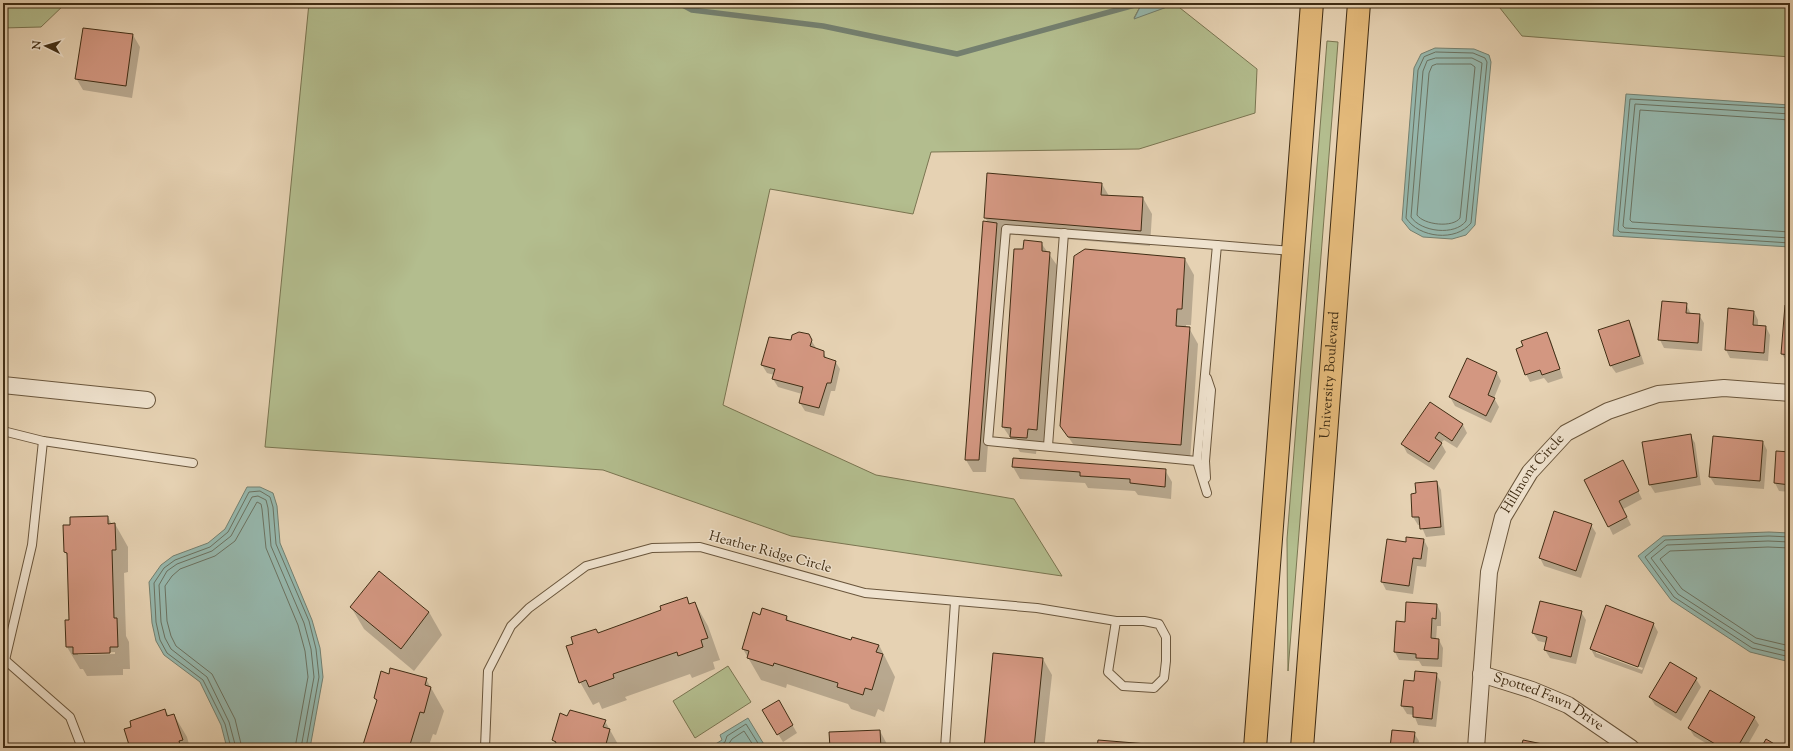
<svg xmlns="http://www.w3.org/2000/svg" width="1793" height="751" viewBox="0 0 1793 751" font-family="'Sorts Mill Goudy',serif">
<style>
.green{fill:#b3bd8e;stroke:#7a7551}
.water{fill:#96b8ae;stroke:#748070}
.shadow{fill:#0003;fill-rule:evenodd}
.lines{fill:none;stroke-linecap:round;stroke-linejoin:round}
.shore{stroke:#6b7261;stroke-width:1}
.stream{stroke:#748070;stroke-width:5.5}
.building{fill:#d39781;stroke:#402d14}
.service-casing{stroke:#6a563c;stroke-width:10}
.minor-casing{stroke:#6a563c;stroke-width:18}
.primary-casing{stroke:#402d14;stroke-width:24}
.service{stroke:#efe2ce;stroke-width:8}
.minor{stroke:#efe2ce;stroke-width:16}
.primary{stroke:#e3b97a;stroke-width:22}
.labels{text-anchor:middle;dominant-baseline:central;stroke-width:3;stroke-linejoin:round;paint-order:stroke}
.street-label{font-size:14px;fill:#402d14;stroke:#efe2ce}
</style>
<rect width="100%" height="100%" fill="#e6d2b3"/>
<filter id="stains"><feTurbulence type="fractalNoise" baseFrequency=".005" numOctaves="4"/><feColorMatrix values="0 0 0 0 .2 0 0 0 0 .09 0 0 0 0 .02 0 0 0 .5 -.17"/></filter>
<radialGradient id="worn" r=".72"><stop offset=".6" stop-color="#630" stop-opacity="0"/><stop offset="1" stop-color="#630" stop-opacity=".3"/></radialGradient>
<g class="green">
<polygon points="3,3 66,3 41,27 3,28"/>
<polygon points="309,3 1142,3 1134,18 1175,4 1257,69 1255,113 1139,149 931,152 913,214 770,189 723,405 876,475 1014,499 1062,576 791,536 603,470 265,447"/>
<polygon points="1496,3 1790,3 1790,57 1522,36"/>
<polygon points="1327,41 1338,42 1288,671 1287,539"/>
<polygon points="728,666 751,702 695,738 673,701"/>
</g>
<g class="water">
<polygon points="1142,3 1178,3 1134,19"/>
<polygon points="1435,48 1474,49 1489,55 1491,62 1475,225 1466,235 1452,239 1423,237 1410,230 1402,220 1414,68 1421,54"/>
<polygon points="1626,94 1790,105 1790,247 1613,236"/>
<polygon points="247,487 260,487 273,493 277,506 280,543 312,620 320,648 323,677 310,748 227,748 221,725 200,682 164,655 156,641 152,623 149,582 161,565 173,556 208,543 225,529"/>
<polygon points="1769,532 1790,533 1790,662 1750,652 1671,600 1638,556 1663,536"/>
<polygon points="748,718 765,746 762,748 709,748 722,740 720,735"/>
</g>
<g class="shadow">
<polygon points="133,35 140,47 132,98 83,90 76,78"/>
<polygon points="1102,184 1109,196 1143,198 1152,214 1150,246 1003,234 986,472 973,472 966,460 988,223 985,217"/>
<polygon points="1041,243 1059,268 1045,446 1037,445 1036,454 1020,452 1003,427 1024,250"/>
<polygon points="1185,259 1194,275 1191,325 1186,325 1186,328 1189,328 1198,344 1190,461 1079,453 1061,426"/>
<polygon points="1686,304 1691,314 1699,315 1704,323 1702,351 1664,348 1660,340"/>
<polygon points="1790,306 1790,362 1787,362 1782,354"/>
<polygon points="1754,312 1758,320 1758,327 1766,327 1770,335 1768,361 1730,358 1726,350"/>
<polygon points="1628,321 1633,329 1644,364 1616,373 1611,366"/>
<polygon points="1547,333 1551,341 1563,378 1548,383 1544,378 1530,382 1526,374"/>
<polygon points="808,335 816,348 823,352 827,359 835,361 840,369 835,391 831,391 824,416 805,411 800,403 802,394 778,387 773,379 774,375 767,373 762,365 791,341"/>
<polygon points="1468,359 1497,373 1501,381 1494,398 1499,407 1491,423 1455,406 1450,397"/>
<polygon points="1430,403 1463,425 1467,433 1457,448 1444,440 1441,443 1446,452 1434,470 1407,453 1403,445"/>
<polygon points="1690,435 1695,443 1701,485 1655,493 1650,485"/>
<polygon points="1763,442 1767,450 1764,489 1715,485 1710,477"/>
<polygon points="1777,452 1790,453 1790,492 1779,491 1775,483"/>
<polygon points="1013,467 1165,470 1172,482 1171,499 1138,495 1135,491 1088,488 1085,483 1020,479"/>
<polygon points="1627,469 1642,499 1623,509 1631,525 1613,535 1586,480"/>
<polygon points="1437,482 1441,490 1445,535 1426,537 1421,525 1418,525 1413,517 1412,495 1417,494"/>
<polygon points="1555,513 1591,525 1596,533 1581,578 1544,566 1540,558"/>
<path d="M108,517L112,525L115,524L128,547V572L124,573L126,636L129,642L130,669H123V675L87,676L83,669H80L67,647L70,621L69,559L65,552L71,526ZM115,652V654L78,655V653Z"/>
<polygon points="1407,538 1424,540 1428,548 1426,567 1417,566 1413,594 1386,590 1382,582 1406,543"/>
<polygon points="686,598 690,605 695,603 708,626 720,660 713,662 715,669 692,678 690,674 625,697 627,700 602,709 599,702 593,705 580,682 598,634 663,610"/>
<polygon points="1437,605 1441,613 1441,626 1437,626 1436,640 1439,640 1443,648 1442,667 1422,666 1419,661 1399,660 1395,652 1406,623"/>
<polygon points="351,607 429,612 442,635 414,671 364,629"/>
<polygon points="1581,612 1586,620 1576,664 1550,658 1545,650 1547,643 1538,641 1533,633"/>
<polygon points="761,616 787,617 789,622 852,641 879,645 895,677 884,712 878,709 875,717 851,709 848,704 787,684 786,688 761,680 743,649"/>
<path d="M1653,623L1658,632L1642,674L1595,657L1591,649ZM1596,651L1643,668L1642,670L1596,653Z"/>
<polygon points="1043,659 1052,675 1044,748 985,748"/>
<polygon points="1436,674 1441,682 1436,727 1418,725 1414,715 1407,714 1402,706 1405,681 1415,682"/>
<polygon points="389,675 426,679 439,702 444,711 436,735 433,734 428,748 363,748 377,702 375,698"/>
<polygon points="1696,679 1701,687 1681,721 1655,705 1650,697"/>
<polygon points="779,702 797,733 783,742 764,711"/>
<polygon points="165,710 169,716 174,715 187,737 190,748 132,748 133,728"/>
<polygon points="568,717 605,721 620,748 555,748 556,744 553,740"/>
<polygon points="1754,717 1759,725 1746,748 1714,748 1694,736 1689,728"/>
<polygon points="880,731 889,748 831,748"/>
<polygon points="1414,733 1419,741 1418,748 1391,748"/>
</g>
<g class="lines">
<g class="shore">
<path d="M1436,52L1473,53L1485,58L1487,62L1471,223C1456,242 1419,238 1406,218L1418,70L1424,57Z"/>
<path d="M1436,58H1472L1482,63L1466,221C1455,236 1421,232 1411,217L1423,71L1427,61Z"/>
<path d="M1437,64H1471L1475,67L1460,218C1453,228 1424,225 1417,215L1429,73L1432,66Z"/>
<polyline points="1790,108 1630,99 1618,230 1620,232 1790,243"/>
<polyline points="1790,114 1635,104 1623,226 1625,228 1790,238"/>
<polyline points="1790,120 1640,110 1630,220 1632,222 1790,232"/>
<polyline points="1790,537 1769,536 1665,540 1645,557 1674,597 1752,648 1790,657"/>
<polyline points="1790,542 1768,541 1667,545 1651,558 1678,594 1754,643 1790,652"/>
<polyline points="1790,548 1768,547 1670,551 1660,559 1682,589 1756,638 1790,646"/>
<polyline points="231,748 225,724 203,680 167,653 160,640 156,622 154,583 164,568 175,560 210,547 228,532 249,492 260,491 270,497 273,507 276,544 309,621 316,649 319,677 306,748"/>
<polyline points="236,748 229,722 207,677 171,649 165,638 161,622 159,585 167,571 177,564 212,551 231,536 252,497 258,496 266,500 268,508 271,546 304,623 311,649 314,677 301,748"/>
<polyline points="242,748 235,719 212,674 176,646 171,636 167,621 165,586 172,576 180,569 215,556 235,541 257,502 261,504 262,509 266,548 298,625 305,651 308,677 295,748"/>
<polyline points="716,748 725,742 727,736 746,724 761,748"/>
<polyline points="726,748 732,739 744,731 755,748"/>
</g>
<polyline class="stream" points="679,3 692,10 823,26 957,54 1142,3"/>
</g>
<g class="building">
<polygon points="83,28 133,34 126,86 75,79"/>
<polygon points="987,173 1102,183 1101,195 1143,197 1141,231 984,218"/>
<polygon points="983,221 997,223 979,460 965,460"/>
<polygon points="1024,240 1042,242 1042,251 1050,252 1037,430 1028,429 1027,438 1010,437 1011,428 1002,427 1014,249 1023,249"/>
<polygon points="1085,249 1185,258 1182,309 1177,309 1176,326 1190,327 1181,445 1068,437 1060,426 1074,256"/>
<polygon points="1662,301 1687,303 1686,313 1700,314 1698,343 1658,340"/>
<polygon points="1785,305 1790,305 1790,355 1781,354"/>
<polygon points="1728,308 1754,311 1753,325 1766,326 1764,353 1725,350"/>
<polygon points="1629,320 1640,356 1610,366 1598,330"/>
<polygon points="799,332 809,334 812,340 810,346 824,351 824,357 836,361 831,383 827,383 819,408 799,403 803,387 772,379 775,369 761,365 769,337 791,340 792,335"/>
<polygon points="1547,332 1560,369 1542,375 1540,370 1525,375 1516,349 1523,346 1521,341"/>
<polygon points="1467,358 1497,372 1488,395 1495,398 1486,416 1449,397"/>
<polygon points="1430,402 1463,424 1452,441 1439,432 1435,438 1442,443 1429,462 1401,444"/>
<polygon points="1691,434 1697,477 1649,485 1642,442"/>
<polygon points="1713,436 1763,441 1760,481 1709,477"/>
<polygon points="1776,451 1790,452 1790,485 1774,483"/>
<polygon points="1013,458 1166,469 1165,487 1130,483 1130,479 1080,476 1080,472 1012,467"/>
<polygon points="1623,460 1639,491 1619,501 1627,517 1608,527 1584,480"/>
<polygon points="1437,481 1441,527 1420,529 1419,517 1412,517 1411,494 1416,493 1415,483"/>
<polygon points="1554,511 1592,524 1576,571 1539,558"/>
<polygon points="108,516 108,524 115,523 116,550 112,550 114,618 117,618 118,647 110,647 110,653 73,654 73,647 66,647 65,620 69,620 67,553 64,552 63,525 70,525 70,517"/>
<polygon points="1406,537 1424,539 1421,559 1413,558 1409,586 1381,582 1387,539 1406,542"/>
<polygon points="379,571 429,612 401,649 350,607"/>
<polygon points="687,597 689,604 695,602 708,638 701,640 703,647 678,656 677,652 613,674 614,678 589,687 586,680 579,683 566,646 573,644 571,637 596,629 598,633 661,610 660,606"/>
<polygon points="1540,601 1582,611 1571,657 1544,650 1547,637 1532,633"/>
<polygon points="1406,602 1437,604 1436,619 1432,618 1431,638 1439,639 1438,659 1416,658 1416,654 1394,652 1396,621 1405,622"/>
<polygon points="1606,605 1654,623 1638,667 1590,649"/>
<polygon points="762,608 787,616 786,620 851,640 852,637 879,645 876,652 883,654 872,690 865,688 863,695 837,687 838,683 774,663 773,666 747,658 749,651 742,649 753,612 760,615"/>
<polygon points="993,653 1043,658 1034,748 984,748"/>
<polygon points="1670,662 1697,678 1676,713 1649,697"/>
<polygon points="390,668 427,678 425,685 431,687 424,713 420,712 409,748 362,748 377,700 374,698 381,671 389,674"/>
<polygon points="1415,671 1437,673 1432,719 1413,717 1413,707 1401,706 1404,680 1414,681"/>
<polygon points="1710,690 1755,717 1737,748 1722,748 1688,728"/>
<polygon points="779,700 793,725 777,735 762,710"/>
<polygon points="165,709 167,716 174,714 183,740 179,741 181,748 130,748 124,729 131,727 130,721"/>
<polygon points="570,710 606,720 603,727 610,729 605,748 554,748 556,742 552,740 560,713 567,716"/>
<polygon points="880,730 881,748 830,748 829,732"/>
<polygon points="1392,730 1415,732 1413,748 1390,748"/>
<polygon points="1766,739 1781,748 1761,748"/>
<polygon points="1098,740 1172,746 1171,748 1097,748"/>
<polygon points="1523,740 1557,747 1556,748 1521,748"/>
</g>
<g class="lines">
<g class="service-casing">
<g id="service">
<polyline points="3,431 43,441 193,463"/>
<polyline points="1048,446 1064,233"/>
<polyline points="1197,461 988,441 1006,229 1217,245"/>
<polyline points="1206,478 1205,461 1211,390 1207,378"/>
<polyline points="1207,493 1197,461 1217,245 1292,251"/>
<polyline points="5,660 32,545 43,441"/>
<polyline points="3,663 5,660 70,717 82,748"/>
<polyline points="485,748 488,671 511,626 529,608 586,566 652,548 700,547 865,593 1037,608 1116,621 1144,621 1159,624 1166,637 1166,661 1164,678 1154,688 1123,686 1108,672 1116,621"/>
<polyline points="945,748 955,602"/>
</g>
</g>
<g class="minor-casing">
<g id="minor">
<polyline points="3,385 147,400"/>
<path id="s1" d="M1481,674L1532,690L1568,705L1631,748"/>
<path id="s2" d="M1476,748L1489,572L1503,517L1530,472L1566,433L1608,411L1658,394L1724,388L1790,393"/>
</g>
</g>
<g class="primary-casing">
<g id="primary">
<polyline points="1255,748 1312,3"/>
<path id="s3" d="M1302,748L1359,3"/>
</g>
</g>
<use href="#service" class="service"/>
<use href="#minor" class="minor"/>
<use href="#primary" class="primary"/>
</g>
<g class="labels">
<g class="street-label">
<text stroke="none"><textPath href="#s3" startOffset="374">University Boulevard</textPath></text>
<text stroke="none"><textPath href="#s2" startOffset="286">Hillmont Circle</textPath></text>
<text transform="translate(770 553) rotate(15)">Heather Ridge Circle</text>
<text stroke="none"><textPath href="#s1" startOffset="73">Spotted Fawn Drive</textPath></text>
</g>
</g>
<rect width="1793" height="751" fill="none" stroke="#e6d2b3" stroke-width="16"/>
<rect x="4" y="4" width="1785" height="743" fill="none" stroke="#402d14" stroke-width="2"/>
<rect x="8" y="8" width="1777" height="735" fill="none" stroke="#402d14"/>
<g transform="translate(46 46) rotate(275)" stroke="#efe2ce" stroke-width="3" paint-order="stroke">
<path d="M0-3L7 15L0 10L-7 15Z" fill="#402d14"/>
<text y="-6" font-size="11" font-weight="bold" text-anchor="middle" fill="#402d14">N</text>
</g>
<rect width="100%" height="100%" filter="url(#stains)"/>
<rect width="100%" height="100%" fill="url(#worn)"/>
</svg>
